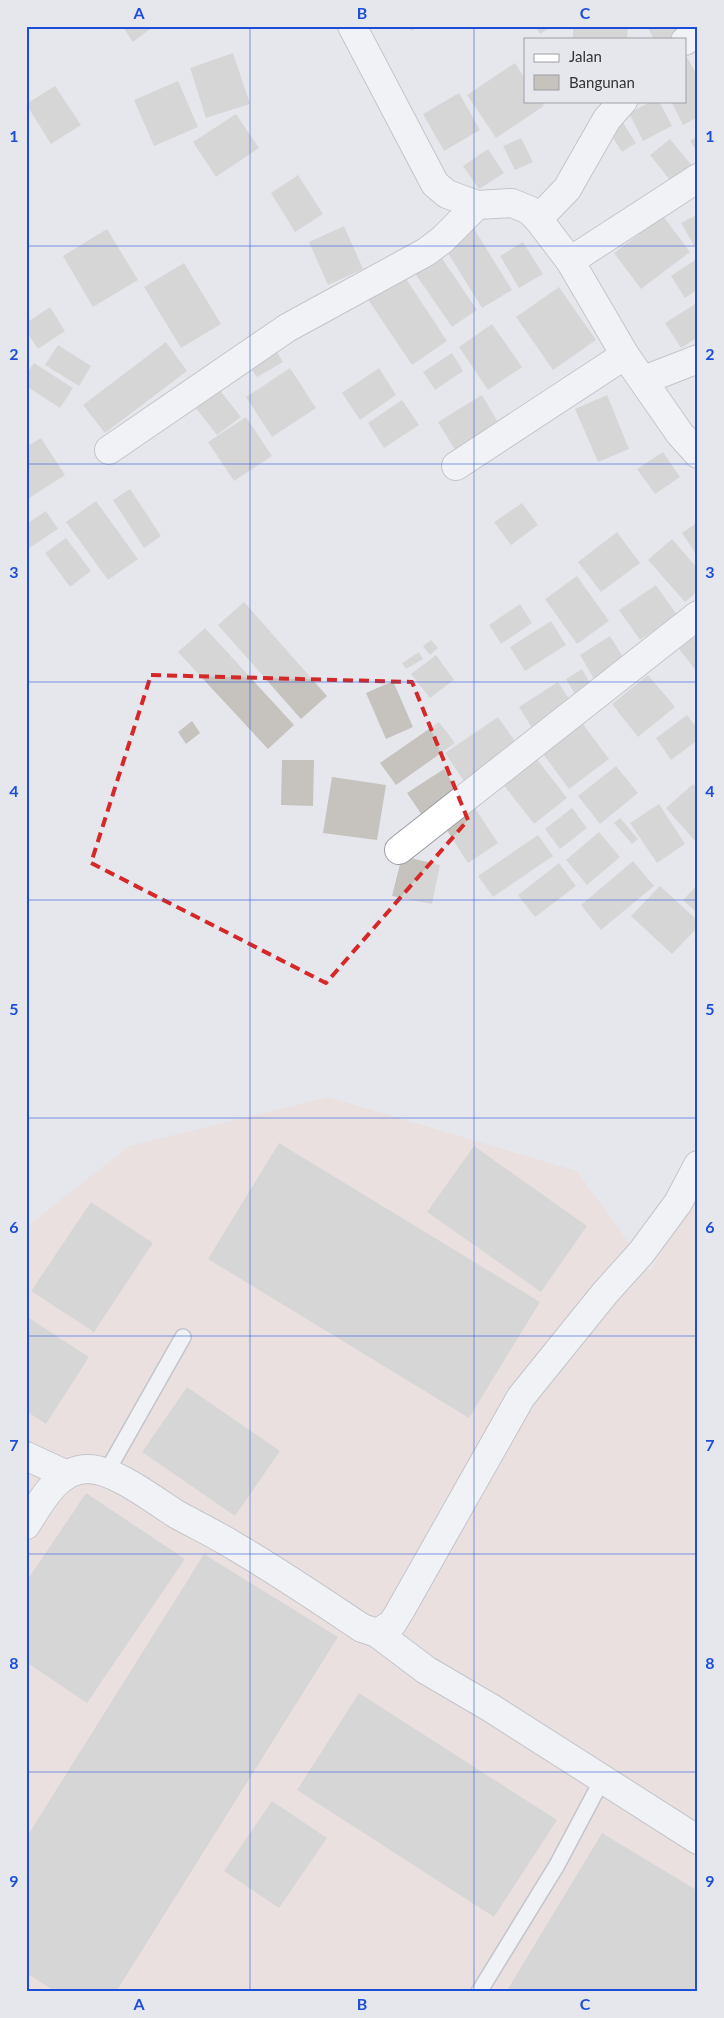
<svg xmlns="http://www.w3.org/2000/svg" width="724" height="2018" viewBox="0 0 724 2018" font-family="Lato,sans-serif">
<style>
.industrial{fill:#f1d7d0}
.building{fill:#c6c2bd}
.lines{fill:none;stroke-linecap:round;stroke-linejoin:round}
.lane-casing{stroke:#9a9ca2;stroke-width:18}
.street-casing{stroke:#9a9ca2;stroke-width:30}
.lane{stroke:#fff;stroke-width:15}
.street{stroke:#fff;stroke-width:28}
.marked{fill:none;stroke:#d62828;stroke-width:4;stroke-dasharray:10 6;stroke-linejoin:round}
.grid{fill:none;stroke:#1d4ed8;stroke-width:1;stroke-opacity:0.55}
.neatline{fill:none;stroke:#1d4ed8;stroke-width:2}
.grid-label{font-size:16px;text-anchor:middle;font-weight:bold;fill:#1d4ed8}
</style>
<rect width="100%" height="100%" fill="#e6e7ed"/>
<polygon class="industrial" points="328,1097 577,1171 650,1272 698,1181 698,1992 26,1992 26,1227 129,1146"/>
<g class="building">
<polygon points="122,26 154,26 133,42"/>
<polygon points="407,26 418,26 412,31"/>
<polygon points="535,26 553,26 540,34"/>
<polygon points="573,26 628,26 627,39 573,39"/>
<polygon points="647,26 691,26 670,39 654,39"/>
<polygon points="233,53 250,104 206,118 190,68"/>
<polygon points="687,57 698,77 698,117 683,125 671,101 685,101 685,58"/>
<polygon points="515,63 525,79 525,101 541,101 544,106 496,138 467,95"/>
<polygon points="178,81 198,127 154,146 134,100"/>
<polygon points="55,86 81,125 51,144 26,104"/>
<polygon points="459,93 480,130 444,151 423,114"/>
<polygon points="652,101 659,101 672,126 643,141 629,113"/>
<polygon points="236,114 259,148 216,177 193,142"/>
<polygon points="620,118 636,143 622,152 606,127"/>
<polygon points="698,136 698,153 690,141"/>
<polygon points="521,138 533,162 515,170 503,146"/>
<polygon points="670,139 694,168 673,184 650,155"/>
<polygon points="488,149 504,173 479,189 463,166"/>
<polygon points="298,175 323,214 295,232 271,193"/>
<polygon points="698,214 698,245 695,247 681,223"/>
<polygon points="663,216 690,252 641,289 614,253"/>
<polygon points="344,226 363,269 328,285 309,242"/>
<polygon points="473,227 512,290 482,308 443,245"/>
<polygon points="107,229 138,280 93,307 63,256"/>
<polygon points="523,242 543,274 519,288 500,256"/>
<polygon points="439,254 477,310 452,327 414,272"/>
<polygon points="698,258 698,289 685,298 671,276"/>
<polygon points="184,263 221,324 181,348 144,287"/>
<polygon points="403,274 447,341 412,365 367,298"/>
<polygon points="559,287 596,340 553,370 516,317"/>
<polygon points="698,302 698,337 681,348 665,323"/>
<polygon points="50,307 65,331 38,349 26,331 26,323"/>
<polygon points="492,324 522,367 488,390 459,347"/>
<polygon points="166,342 187,371 105,433 83,405"/>
<polygon points="58,345 91,366 79,386 45,365"/>
<polygon points="275,349 283,362 257,377 248,364"/>
<polygon points="452,353 463,371 435,390 423,372"/>
<polygon points="34,363 73,388 60,408 26,386 26,374"/>
<polygon points="290,368 316,408 272,437 246,397"/>
<polygon points="379,368 396,395 360,420 342,393"/>
<polygon points="215,384 241,417 217,435 191,402"/>
<polygon points="482,395 502,429 458,455 438,422"/>
<polygon points="607,395 629,449 598,462 575,409"/>
<polygon points="402,400 419,425 384,448 368,423"/>
<polygon points="246,417 272,456 234,481 208,442"/>
<polygon points="41,438 65,475 26,500 26,447"/>
<polygon points="663,452 680,477 655,494 637,469"/>
<polygon points="130,489 161,536 144,548 113,500"/>
<polygon points="96,501 138,559 108,580 66,522"/>
<polygon points="522,503 538,525 511,545 494,522"/>
<polygon points="46,511 58,529 26,550 26,524"/>
<polygon points="698,522 698,557 682,533"/>
<polygon points="617,532 640,563 601,592 578,562"/>
<polygon points="66,538 91,571 70,587 45,553"/>
<polygon points="672,539 698,569 698,591 685,602 648,560"/>
<polygon points="577,576 609,621 577,644 545,599"/>
<polygon points="656,585 677,615 640,640 619,610"/>
<polygon points="244,602 327,696 301,719 218,625"/>
<polygon points="520,604 532,623 501,644 489,625"/>
<polygon points="551,621 566,645 525,671 510,647"/>
<polygon points="205,628 294,725 268,749 178,652"/>
<polygon points="698,634 698,673 679,649"/>
<polygon points="610,636 628,665 597,684 580,655"/>
<polygon points="431,640 438,648 430,655 423,646"/>
<polygon points="419,652 423,659 406,669 402,663"/>
<polygon points="436,655 454,680 430,698 411,674"/>
<polygon points="582,669 595,692 579,701 566,679"/>
<polygon points="648,675 675,707 638,737 612,704"/>
<polygon points="393,681 413,727 386,739 366,693"/>
<polygon points="558,682 573,705 534,731 519,707"/>
<polygon points="687,715 698,729 698,740 671,760 656,738"/>
<polygon points="498,717 517,744 464,781 445,753"/>
<polygon points="192,721 200,733 186,744 178,732"/>
<polygon points="439,722 455,743 396,785 380,763"/>
<polygon points="583,724 609,759 569,789 543,754"/>
<polygon points="533,754 567,798 534,824 499,779"/>
<polygon points="282,760 314,760 313,806 281,805"/>
<polygon points="616,766 638,793 600,824 578,796"/>
<polygon points="444,769 458,792 422,815 407,793"/>
<polygon points="332,777 386,785 377,840 323,833"/>
<polygon points="693,784 698,789 698,837 694,840 666,808"/>
<polygon points="659,804 685,844 657,863 630,823"/>
<polygon points="473,805 498,843 468,863 443,824"/>
<polygon points="572,808 587,828 560,849 545,829"/>
<polygon points="620,818 638,839 632,844 614,823"/>
<polygon points="599,832 620,857 587,885 566,860"/>
<polygon points="538,835 553,856 493,897 478,876"/>
<polygon points="402,856 440,865 432,904 392,896"/>
<polygon points="633,861 654,886 601,930 581,905"/>
<polygon points="559,863 576,886 535,917 518,895"/>
<polygon points="698,884 698,914 683,900"/>
<polygon points="660,886 698,921 698,927 672,954 631,916"/>
<polygon points="279,1143 540,1302 469,1418 208,1259"/>
<polygon points="474,1146 587,1226 541,1292 427,1212"/>
<polygon points="91,1202 153,1243 94,1332 31,1291"/>
<polygon points="26,1316 89,1357 46,1424 26,1411"/>
<polygon points="187,1387 280,1451 235,1516 142,1452"/>
<polygon points="86,1493 185,1559 87,1703 26,1662 26,1582"/>
<polygon points="204,1554 338,1637 116,1992 56,1992 26,1973 26,1838"/>
<polygon points="359,1693 557,1820 494,1917 297,1790"/>
<polygon points="272,1801 327,1838 279,1908 224,1871"/>
<polygon points="602,1833 698,1891 698,1992 506,1992"/>
</g>
<g class="lines">
<g class="lane-casing">
<g id="lane">
<polyline points="106,1473 183,1337"/>
<polyline points="479,1992 557,1865 602,1780"/>
</g>
</g>
<g class="street-casing">
<g id="street">
<polyline points="352,26 435,184 447,194 477,205 512,203 529,210 538,219 570,261 625,355 680,434 698,454"/>
<polyline points="685,41 698,31"/>
<polyline points="538,219 567,189 607,119 623,101"/>
<polyline points="570,261 698,178"/>
<polyline points="644,380 698,359"/>
<polyline points="109,450 287,328 426,252 442,240 477,205"/>
<polyline points="456,466 625,355"/>
<polyline points="399,850 698,615"/>
<polyline points="26,1456 65,1474"/>
<path d="M26,1525C41,1502 57,1469 88,1469C114,1469 154,1500 176,1514C196,1525 217,1535 236,1547C279,1572 320,1600 362,1628L377,1633L392,1624L400,1611L521,1397L605,1293L641,1253L678,1203L698,1165"/>
<polyline points="377,1633 426,1670 491,1708 698,1840"/>
</g>
</g>
<use href="#lane" class="lane"/>
<use href="#street" class="street"/>
</g>
<path d="M0 0H724V2018H0ZM151,675L412,682L468,820L326,983L91,863Z" fill="#e6e7ed" fill-opacity=".55" fill-rule="evenodd"/>
<path class="marked" d="M151,675L412,682L468,820L326,983L91,863Z"/>
<path class="grid" d="M250,26V1992M474,26V1992M26,246H698M26,464H698M26,682H698M26,900H698M26,1118H698M26,1336H698M26,1554H698M26,1772H698"/>
<rect width="724" height="2018" fill="none" stroke="#e6e7ed" stroke-width="55"/>
<rect x="524" y="38" width="162" height="65" fill="#e6e7ed" stroke="#9e9fa3"/>
<rect x="534" y="54" width="25" height="8" fill="#ffffff" stroke="#9e9fa3"/>
<text x="569" y="62" font-size="15" fill="#323335">Jalan</text>
<rect x="534" y="75" width="25" height="15" fill="#c6c2bd" stroke="#9e9fa3"/>
<text x="569" y="88" font-size="15" fill="#323335">Bangunan</text>
<rect x="28" y="28" width="668" height="1962" class="neatline"/>
<g class="grid-label">
<text x="139" y="19">A</text>
<text x="362" y="19">B</text>
<text x="585" y="19">C</text>
<text x="14" y="142">1</text>
<text x="710" y="142">1</text>
<text x="14" y="360">2</text>
<text x="710" y="360">2</text>
<text x="14" y="578">3</text>
<text x="710" y="578">3</text>
<text x="14" y="797">4</text>
<text x="710" y="797">4</text>
<text x="14" y="1015">5</text>
<text x="710" y="1015">5</text>
<text x="14" y="1233">6</text>
<text x="710" y="1233">6</text>
<text x="14" y="1451">7</text>
<text x="710" y="1451">7</text>
<text x="14" y="1669">8</text>
<text x="710" y="1669">8</text>
<text x="14" y="1887">9</text>
<text x="710" y="1887">9</text>
<text x="139" y="2010">A</text>
<text x="362" y="2010">B</text>
<text x="585" y="2010">C</text>
</g>
</svg>
